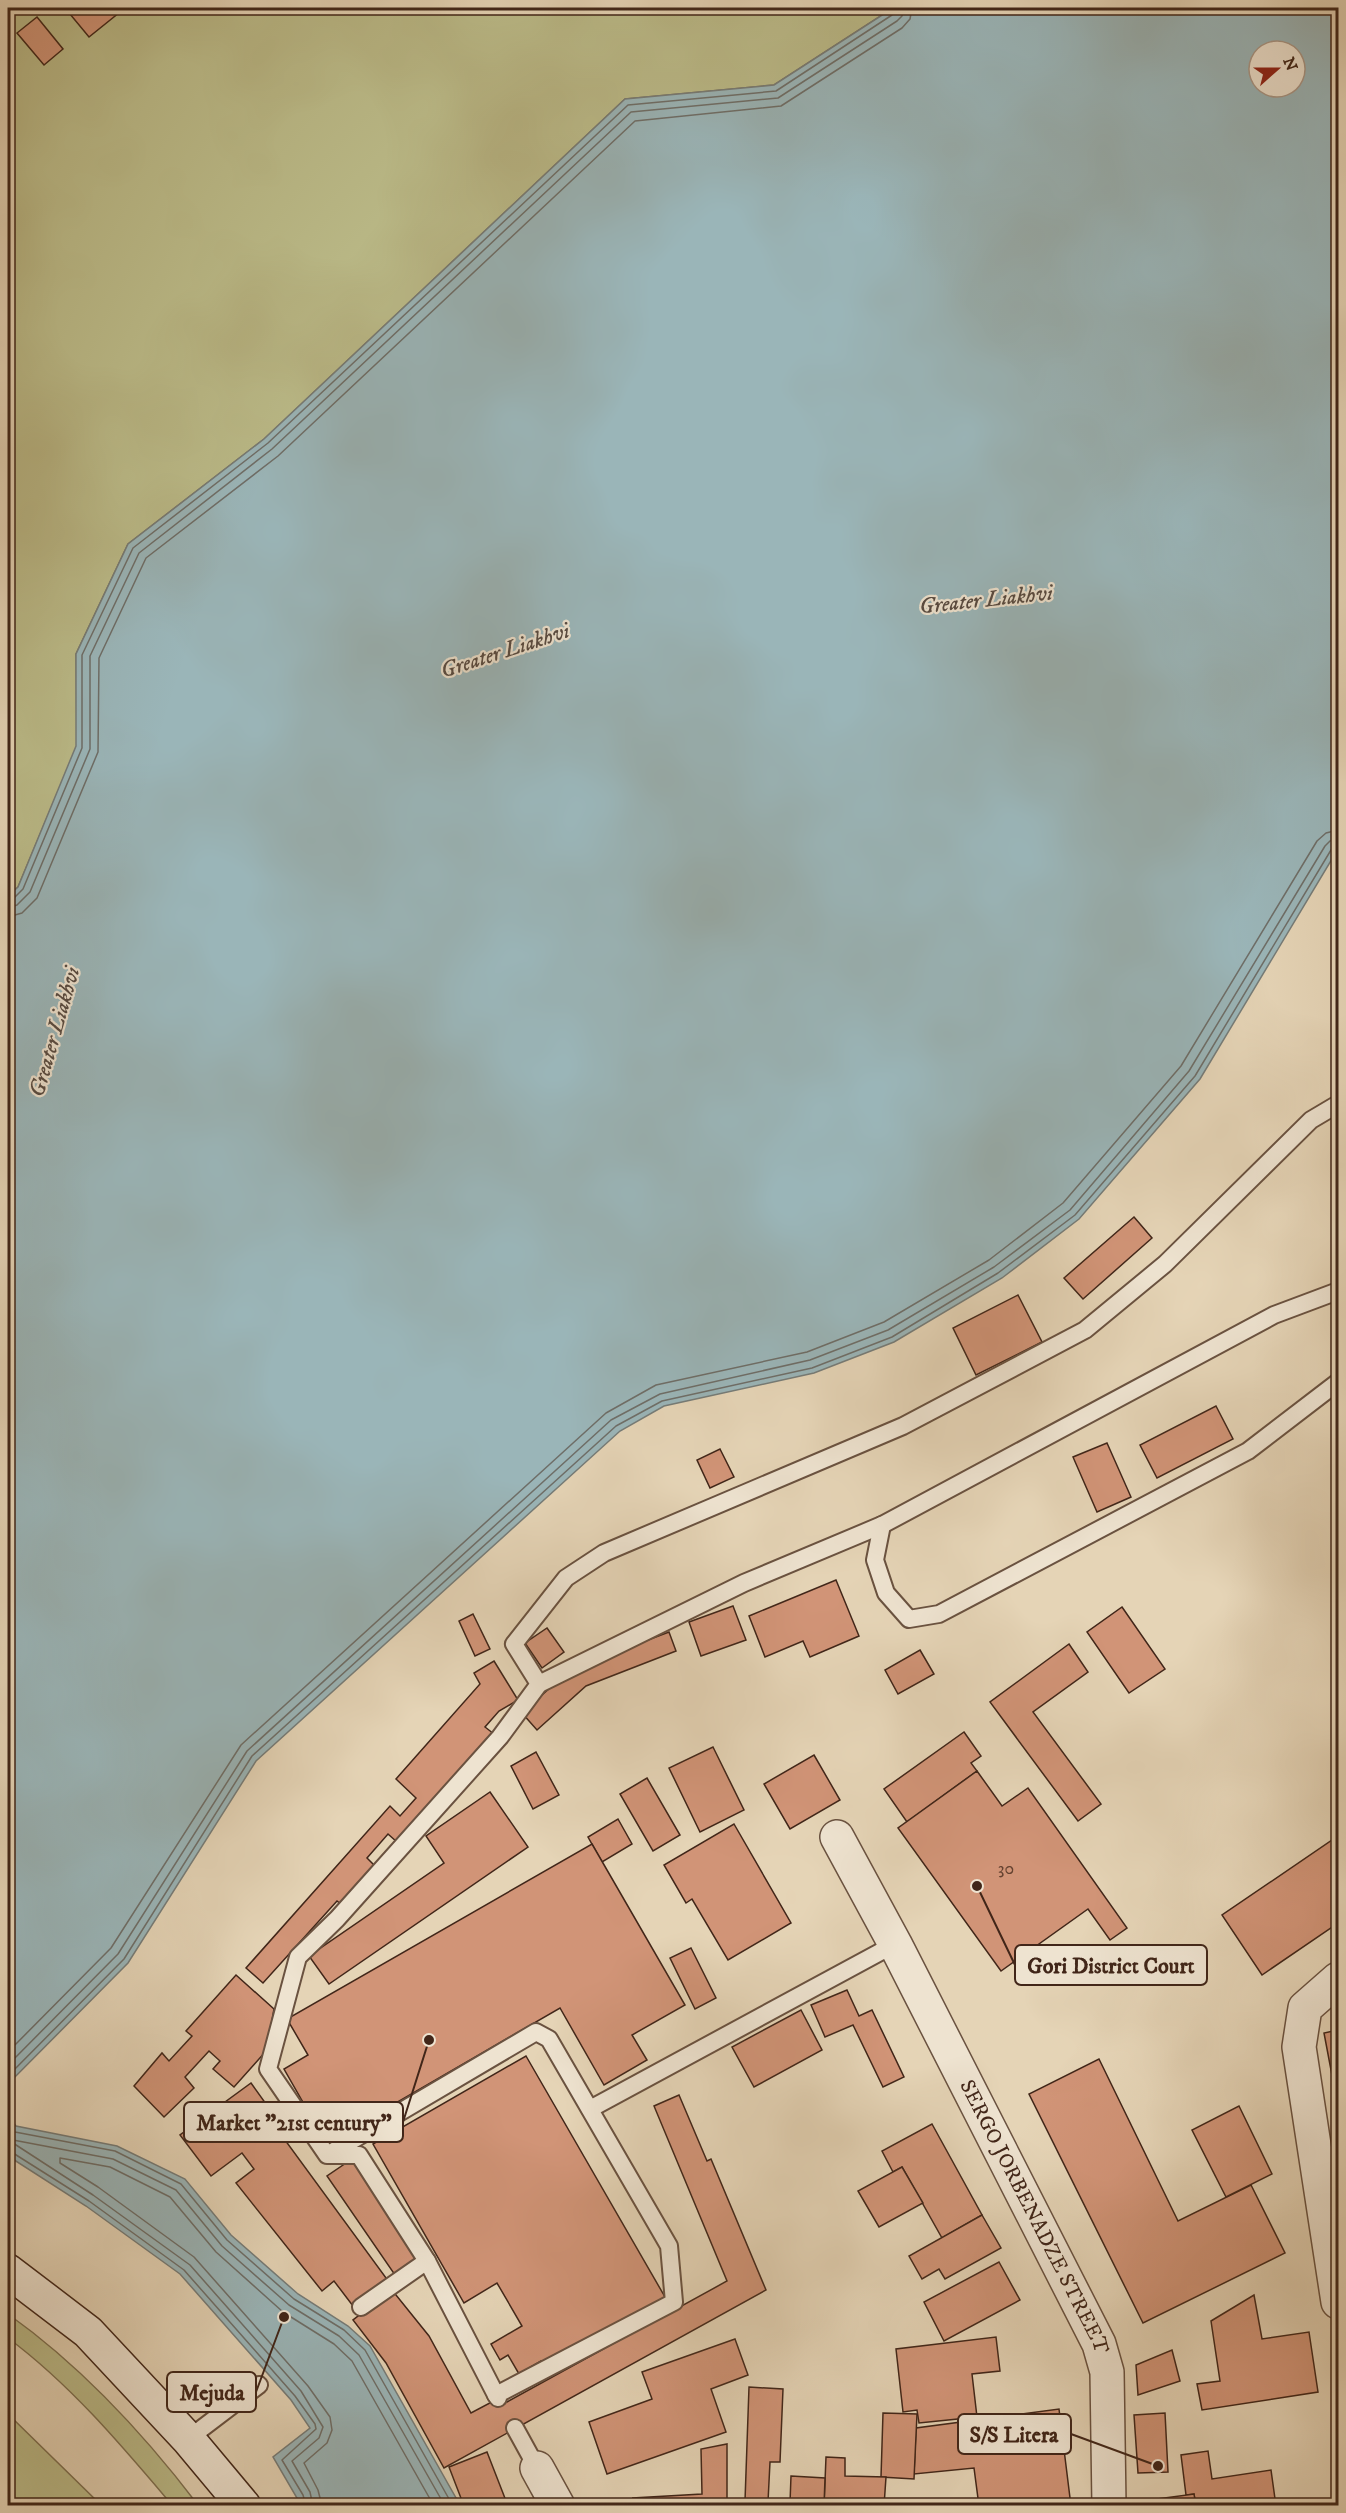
<svg xmlns="http://www.w3.org/2000/svg" width="1346" height="2513" viewBox="0 0 1346 2513" font-family="'IM FELL DW Pica',serif">
<style>
.green{fill:#bbbb89;stroke:#7e7051;stroke-width:1.5}
.water{fill:#9ab5b8;stroke:#767c78;stroke-width:1.5;fill-rule:evenodd}
.lines{fill:none;stroke-linecap:round;stroke-linejoin:round}
.shore{stroke:#6e6e68;stroke-width:1.5}
.building{fill:#d19477;stroke:#412619;stroke-width:1.5}
.service-casing{stroke:#6a5240;stroke-width:20}
.minor-casing{stroke:#6a5240;stroke-width:36}
.secondary-casing{stroke:#412619;stroke-width:36}
.service{stroke:#eee3d0;stroke-width:16}
.minor{stroke:#eee3d0;stroke-width:33}
.secondary{stroke:#eee3d0;stroke-width:33}
.labels{text-anchor:middle;dominant-baseline:central;stroke-width:4.5;stroke-linejoin:round;paint-order:stroke}
.number-label{font-size:18px;fill:#654230}
.street-label{font-size:21px;fill:#412619;stroke:#eee3d0}
.water-label{font-size:22px;font-style:italic;fill:#574a41;stroke:#eee3d0}
.leader{fill:none;stroke:#412619;stroke-width:2}
.callout-dot{fill:#412619;stroke:#eee3d0;stroke-width:2}
.callout{fill:#eee3d0;stroke:#412619;stroke-width:2}
.callout-label{font-size:22px;text-anchor:middle;font-weight:bold;fill:#412619}
</style>
<rect width="100%" height="100%" fill="#e5d4b6"/>
<filter id="stains"><feTurbulence type="fractalNoise" baseFrequency=".00333" numOctaves="4"/><feColorMatrix values="0 0 0 0 .2 0 0 0 0 .09 0 0 0 0 .02 0 0 0 .5 -.17"/></filter>
<radialGradient id="worn" r=".72"><stop offset=".6" stop-color="#630" stop-opacity="0"/><stop offset="1" stop-color="#630" stop-opacity=".3"/></radialGradient>
<g class="green">
<polygon points="22,8 893,8 774,85 625,99 264,439 128,544 76,654 77,746 18,887 8,896 8,19"/>
<path d="M8,2314C81,2366 144,2434 198,2505H172C122,2446 71,2385 8,2338Z"/>
<polygon points="8,2414 101,2505 8,2505"/>
</g>
<g class="water">
<path d="M893,8H1338V849L1200,1079L1079,1219L1002,1278L894,1342L814,1373L664,1406L620,1431L256,1761L128,1963L8,2084V896L18,887L76,746V654L128,544L264,439L625,99L774,85ZM1259,51H1295V87H1259Z"/>
<polygon points="8,2115 16,2126 117,2146 185,2179 231,2235 298,2294 348,2326 370,2346 460,2505 301,2505 273,2457 310,2428 291,2400 180,2274 86,2206 8,2156"/>
</g>
<g class="lines">
<g class="shore">
<polyline points="8,900 13,899 23,889 82,748 82,655 133,548 268,443 628,105 776,91 892,15 895,8"/>
<polyline points="8,908 17,905 30,892 90,749 90,656 139,553 272,449 631,112 778,98 897,21 902,16 903,8"/>
<polyline points="8,917 22,913 37,898 98,752 99,658 146,558 278,456 635,121 781,106 902,28 910,19 912,8"/>
<polyline points="8,2052 111,1948 241,1745 606,1413 656,1385 807,1352 884,1322 989,1260 1063,1203 1181,1066 1317,841 1326,833 1338,830"/>
<polyline points="8,2065 118,1954 247,1751 611,1420 660,1394 810,1360 888,1330 994,1267 1070,1210 1189,1071 1325,846 1330,841 1338,839"/>
<polyline points="8,2076 124,1959 252,1756 616,1426 662,1401 812,1368 892,1337 998,1273 1075,1215 1195,1076 1331,850 1338,847"/>
<polyline points="8,2125 15,2132 115,2151 181,2184 227,2240 294,2299 344,2330 365,2350 453,2506"/>
<polyline points="8,2136 13,2140 113,2159 176,2190 222,2246 289,2305 339,2336 359,2355 445,2506"/>
<polyline points="8,2144 13,2143 93,2195 190,2265 301,2391 323,2427 319,2438 292,2461 310,2492 313,2506"/>
<polyline points="8,2152 13,2153 89,2201 184,2270 295,2396 315,2424 316,2429 282,2460 303,2495 306,2506"/>
<polyline points="322,2506 318,2490 304,2463 327,2443 332,2430 330,2417 308,2386 194,2257 98,2187 60,2163 60,2158 110,2167 170,2197 216,2252 283,2312 334,2344 352,2361 434,2506"/>
</g>
</g>
<g class="building">
<polygon points="65,8 125,8 89,37"/>
<polygon points="37,17 63,49 44,65 17,33"/>
<polygon points="1134,1217 1152,1238 1083,1299 1064,1278"/>
<polygon points="1018,1295 1042,1342 976,1375 953,1328"/>
<polygon points="1216,1406 1233,1439 1157,1478 1140,1445"/>
<polygon points="1107,1443 1131,1497 1097,1512 1073,1457"/>
<polygon points="720,1449 734,1477 710,1488 697,1460"/>
<polygon points="836,1580 859,1636 810,1657 803,1641 765,1657 749,1616"/>
<polygon points="733,1606 746,1640 701,1656 689,1622"/>
<polygon points="1122,1607 1165,1669 1129,1693 1087,1632"/>
<polygon points="473,1614 490,1649 475,1656 459,1621"/>
<polygon points="547,1628 564,1652 542,1668 525,1643"/>
<polygon points="669,1632 676,1651 586,1686 537,1730 522,1713 571,1669"/>
<polygon points="1069,1644 1088,1672 1033,1712 1101,1804 1078,1821 990,1702"/>
<polygon points="920,1650 934,1674 898,1694 885,1670"/>
<polygon points="494,1661 518,1700 499,1711 485,1727 494,1734 397,1842 388,1834 367,1858 376,1867 342,1905 337,1901 263,1983 246,1968 390,1806 400,1816 416,1798 396,1779 480,1684 474,1673"/>
<polygon points="964,1732 981,1756 971,1763 977,1771 907,1822 884,1789"/>
<polygon points="713,1747 744,1810 700,1832 669,1768"/>
<polygon points="536,1752 559,1795 533,1809 511,1766"/>
<polygon points="814,1755 840,1800 790,1829 764,1784"/>
<polygon points="977,1771 1002,1806 1028,1788 1127,1928 1110,1940 1088,1909 1001,1971 898,1828"/>
<polygon points="647,1778 680,1835 653,1851 620,1794"/>
<polygon points="490,1792 528,1847 329,1984 309,1956 444,1863 426,1836"/>
<polygon points="618,1819 632,1844 602,1862 588,1837"/>
<polygon points="734,1824 791,1923 728,1960 692,1899 686,1903 664,1865"/>
<polygon points="1338,1836 1338,1923 1262,1975 1222,1915"/>
<polygon points="592,1844 685,2005 632,2035 647,2060 604,2085 560,2008 377,2114 374,2108 348,2124 340,2111 316,2125 284,2069 308,2055 287,2019"/>
<polygon points="691,1948 716,1998 695,2009 670,1958"/>
<polygon points="236,1975 274,2009 267,2050 234,2087 213,2069 220,2061 209,2051 185,2077 194,2088 164,2117 134,2086 162,2053 169,2061 192,2036 186,2031"/>
<polygon points="847,1990 859,2016 872,2010 904,2077 883,2087 853,2025 825,2037 811,2005"/>
<polygon points="801,2010 822,2050 754,2087 732,2047"/>
<polygon points="1338,2030 1338,2107 1324,2033"/>
<polygon points="526,2056 665,2297 545,2366 541,2361 519,2374 508,2355 500,2360 491,2344 522,2326 497,2283 464,2303 373,2144"/>
<polygon points="1099,2059 1178,2221 1251,2185 1285,2253 1143,2323 1029,2094"/>
<polygon points="251,2083 279,2122 274,2125 389,2282 353,2306 334,2281 322,2291 236,2183 254,2169 242,2153 211,2176 180,2135"/>
<polygon points="679,2095 707,2161 711,2159 766,2290 444,2468 386,2363 353,2320 392,2290 429,2336 471,2413 503,2396 507,2402 727,2281 654,2106"/>
<polygon points="1239,2106 1272,2174 1226,2197 1192,2130"/>
<polygon points="932,2124 982,2215 942,2238 902,2167 893,2172 882,2151"/>
<polygon points="352,2159 419,2258 395,2275 327,2176"/>
<polygon points="902,2167 923,2203 879,2227 858,2191"/>
<polygon points="982,2215 1001,2248 945,2279 939,2269 922,2279 909,2256"/>
<polygon points="999,2262 1020,2300 944,2341 924,2302"/>
<polygon points="1254,2295 1262,2339 1309,2332 1318,2392 1202,2410 1197,2384 1220,2381 1211,2321"/>
<polygon points="996,2337 1000,2371 972,2374 977,2417 919,2423 917,2410 903,2412 896,2349"/>
<polygon points="735,2339 748,2375 711,2389 726,2432 607,2474 589,2422 652,2399 642,2372"/>
<polygon points="1172,2350 1180,2381 1138,2395 1136,2365"/>
<polygon points="749,2387 783,2389 780,2462 770,2462 768,2502 745,2501"/>
<polygon points="1059,2409 1071,2506 979,2506 974,2468 914,2474 916,2428"/>
<polygon points="883,2413 917,2414 914,2479 881,2477"/>
<polygon points="1165,2413 1168,2472 1138,2473 1134,2415"/>
<polygon points="727,2444 727,2506 637,2506 633,2498 702,2494 701,2449"/>
<polygon points="1208,2451 1212,2479 1271,2470 1276,2506 1196,2506 1194,2494 1186,2495 1181,2455"/>
<polygon points="487,2452 508,2506 464,2506 449,2467"/>
<polygon points="826,2457 845,2458 845,2476 886,2477 884,2506 824,2506"/>
<polygon points="791,2476 825,2478 824,2506 745,2506 745,2501 790,2503"/>
<polygon points="1194,2494 1196,2506 1136,2506 1135,2502"/>
</g>
<g class="lines">
<g class="service-casing">
<g id="service">
<polyline points="882,1525 875,1560 886,1593 909,1619 939,1614 1248,1451 1338,1382"/>
<polyline points="539,1684 744,1583 882,1525 1274,1315 1338,1291"/>
<polyline points="590,2109 895,1944"/>
<polyline points="329,2154 536,2032 549,2039 669,2246 674,2302 496,2395 498,2398"/>
<polyline points="361,2307 427,2261"/>
<polyline points="496,2395 427,2261 359,2155 327,2155 268,2069 298,1957 337,1919 500,1737 539,1684 514,1644 566,1578 604,1553 903,1426 1085,1330 1165,1264 1311,1120 1338,1104"/>
<polyline points="515,2428 537,2468"/>
<polyline points="188,2439 259,2385"/>
</g>
</g>
<g class="minor-casing">
<g id="minor">
<path id="s1" d="M837,1837L895,1944L1099,2344L1107,2372L1109,2506"/>
<polyline points="1338,1979 1305,2008 1299,2047 1338,2302"/>
<polyline points="537,2468 558,2506"/>
</g>
</g>
<g class="secondary-casing">
<polyline id="secondary" points="8,2271 88,2332 188,2439 244,2506"/>
</g>
<use href="#service" class="service"/>
<use href="#minor" class="minor"/>
<use href="#secondary" class="secondary"/>
</g>
<g class="labels">
<g class="number-label">
<text x="1006" y="1869">30</text>
</g>
<g class="street-label">
<text stroke="none"><textPath href="#s1" startOffset="428">SERGO JORBENADZE STREET</textPath></text>
</g>
<g class="water-label">
<text transform="translate(986 600) rotate(-6)">Greater Liakhvi</text>
<text transform="translate(505 651) rotate(-18)">Greater Liakhvi</text>
<text transform="translate(55 1032) rotate(-74)">Greater Liakhvi</text>
</g>
</g>
<path class="leader" d="M977 1886L1015 1965M429 2040L403 2122M284 2317L256 2392M1158 2466L1071 2434"/>
<g class="callout-dot">
<circle cx="977" cy="1886" r="6"/>
<circle cx="429" cy="2040" r="6"/>
<circle cx="284" cy="2317" r="6"/>
<circle cx="1158" cy="2466" r="6"/>
</g>
<g class="callout">
<rect x="1015" y="1945" width="192" height="40" rx="6"/>
<rect x="184" y="2102" width="219" height="40" rx="6"/>
<rect x="167" y="2372" width="89" height="40" rx="6"/>
<rect x="958" y="2414" width="113" height="40" rx="6"/>
</g>
<g class="callout-label">
<text x="1111" y="1973">Gori District Court</text>
<text x="294" y="2130">Market "21st century"</text>
<text x="212" y="2400">Mejuda</text>
<text x="1014" y="2442">S/S Litera</text>
</g>
<rect width="1346" height="2513" fill="none" stroke="#e5d4b6" stroke-width="30"/>
<rect x="9" y="9" width="1328" height="2495" fill="none" stroke="#412619" stroke-width="3"/>
<rect x="15" y="15" width="1316" height="2483" fill="none" stroke="#412619" stroke-width="1.5"/>
<g transform="translate(1277 69) rotate(69)"><circle r="28" fill="#eee3d0" stroke="#a99787" stroke-width="1.5"/>
<path d="M0-4.5L10 22L0 15L-10 22Z" fill="#8f2418"/>
<text y="-9" font-size="16" font-weight="bold" text-anchor="middle" fill="#412619">N</text>
</g>
<rect width="100%" height="100%" filter="url(#stains)"/>
<rect width="100%" height="100%" fill="url(#worn)"/>
</svg>
